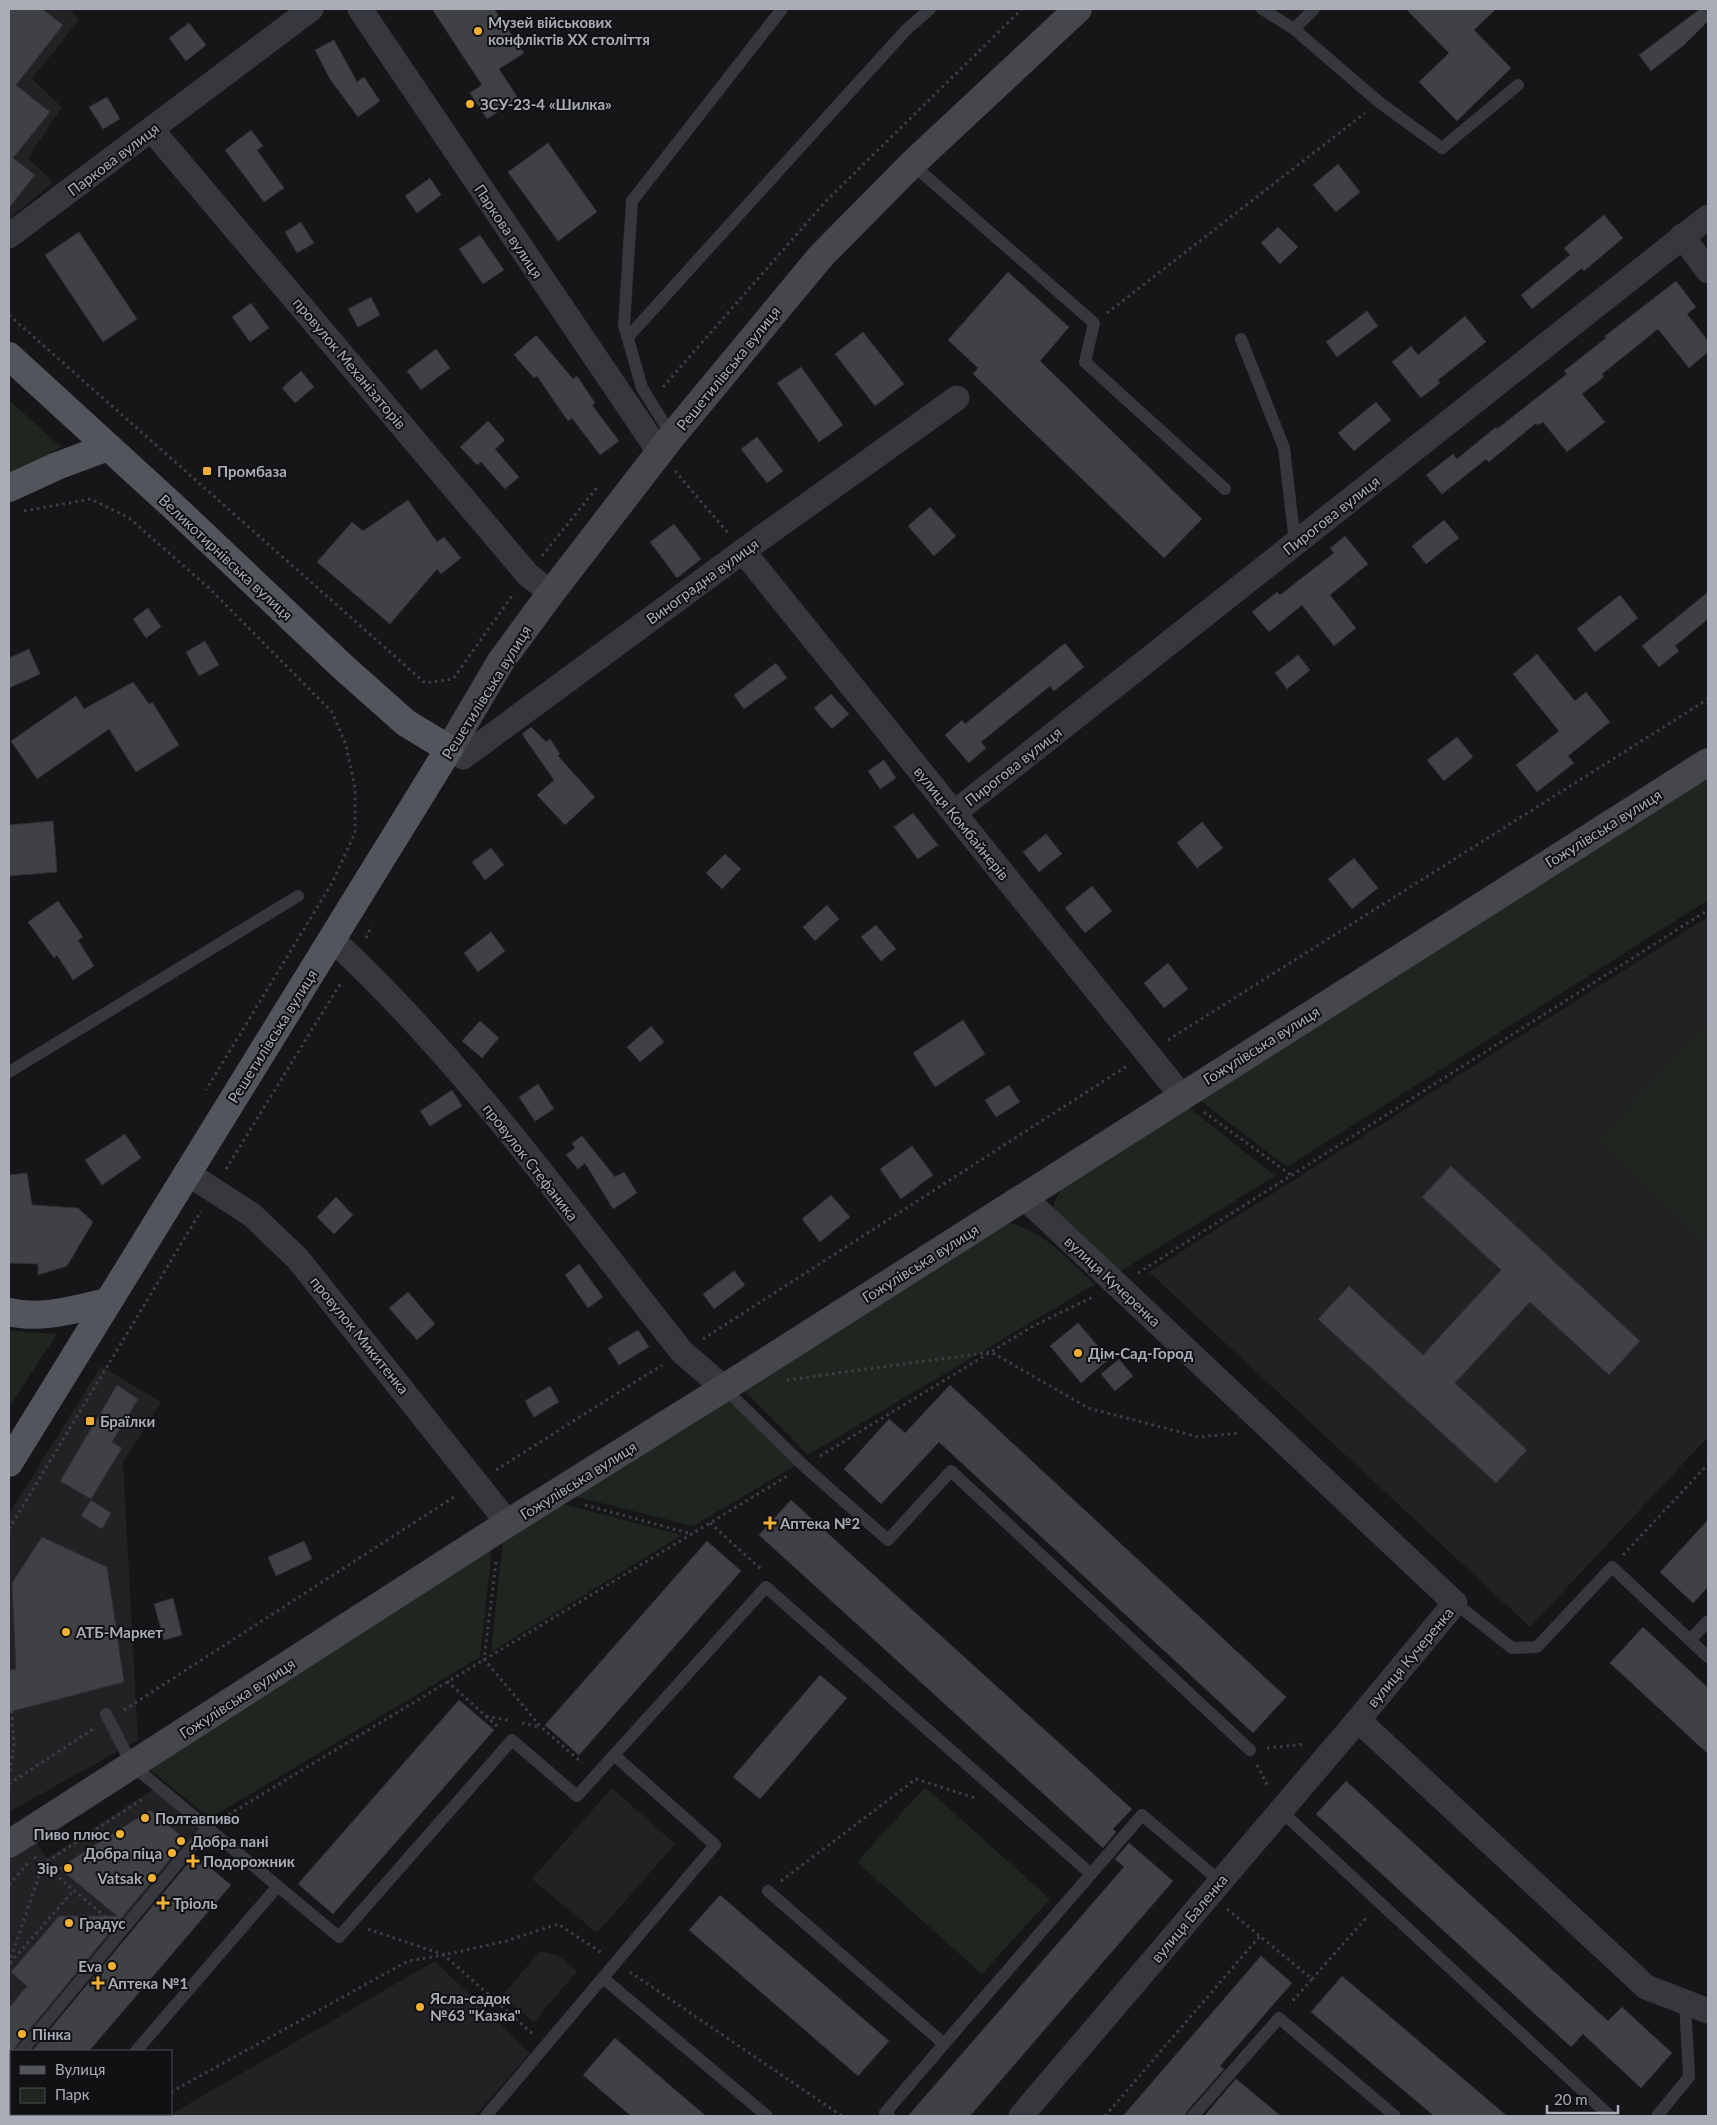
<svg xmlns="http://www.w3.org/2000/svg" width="1717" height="2125" viewBox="0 0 1717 2125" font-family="Lato,sans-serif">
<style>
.built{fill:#222225}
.green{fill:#1e261f}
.building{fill:#404145;stroke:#303034}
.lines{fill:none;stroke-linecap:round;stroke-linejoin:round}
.path{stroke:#3d3f44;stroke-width:3;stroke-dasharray:2.5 4;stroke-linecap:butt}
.lane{stroke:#37383d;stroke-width:12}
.street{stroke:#37383d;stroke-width:25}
.secondary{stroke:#45474d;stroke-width:28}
.primary{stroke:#53555c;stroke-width:28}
.poi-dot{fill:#f2b134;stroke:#111113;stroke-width:2}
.labels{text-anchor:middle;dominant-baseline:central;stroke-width:4;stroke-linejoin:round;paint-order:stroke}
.poi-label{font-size:15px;font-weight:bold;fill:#a8adb8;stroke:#111113;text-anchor:start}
.street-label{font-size:15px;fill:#a8adb8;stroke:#111113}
</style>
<rect width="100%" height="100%" fill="#161618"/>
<g class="built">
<polygon points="9,9 70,9 79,20 32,79 62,107 28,158 53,182 9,219"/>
<polygon points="1708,917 1708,1437 1530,1627 1149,1272"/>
<polygon points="101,1366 161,1402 123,1463 138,1740 9,1812 9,1514"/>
<polygon points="612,1788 675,1844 597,1933 532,1879"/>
<polygon points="154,1789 203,1829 17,2051 11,2051 11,2114 85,2114 88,2116 9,2116 9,1858 36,1842 47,1858"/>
<polygon points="540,1951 559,1956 577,1971 534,2022 502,1996"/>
<polygon points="435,1961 530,2053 475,2116 168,2116"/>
</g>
<g class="green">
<polygon points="9,400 61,447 9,477"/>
<polygon points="1708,775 1708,900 1287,1167 1197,1098"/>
<polygon points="1708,1022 1708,1244 1598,1141"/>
<polygon points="1187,1106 1275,1176 1116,1274 1053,1212 1054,1203 1062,1187"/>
<path d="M1002,1222C1041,1227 1067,1259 1095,1284L808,1455L742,1388Z"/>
<polygon points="9,1331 57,1334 9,1407"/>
<polygon points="725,1398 796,1465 693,1526 569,1495"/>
<polygon points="559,1503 682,1535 491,1652 503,1540"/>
<polygon points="492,1548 480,1657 210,1818 144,1765"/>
<polygon points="925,1787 1050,1899 982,1974 857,1862"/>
</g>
<g class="building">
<polygon points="9,9 42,9 63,25 16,85 50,112 13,158 35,175 9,208"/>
<polygon points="432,9 494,9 524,53 499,69 518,98 487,119 470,93 482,85"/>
<polygon points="1406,9 1496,9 1474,30 1511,68 1457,121 1419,82 1449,53"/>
<polygon points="1700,9 1708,9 1708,21 1684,45 1651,71 1639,55"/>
<polygon points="189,23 206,45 186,61 169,38"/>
<polygon points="334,40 357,82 364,77 380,101 358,117 330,79 315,50"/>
<polygon points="107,97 120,119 103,129 89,107"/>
<polygon points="251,130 263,146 257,150 284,188 264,202 225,150"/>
<polygon points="548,143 597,212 558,241 508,172"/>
<polygon points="1338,164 1360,192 1336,212 1313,185"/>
<polygon points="430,178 441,195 417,213 405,196"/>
<polygon points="1604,215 1623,238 1584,271 1582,268 1532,309 1521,295 1570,255 1564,248"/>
<polygon points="301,222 314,243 297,253 285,232"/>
<polygon points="1278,227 1298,247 1280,264 1261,243"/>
<polygon points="79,232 137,319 103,342 45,255"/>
<polygon points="480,235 504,270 483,284 459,249"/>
<polygon points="1008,272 1069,327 1040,361 1202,519 1164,558 973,374 978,368 948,340"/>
<polygon points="1676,281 1696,307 1687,314 1708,341 1708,352 1689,368 1658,329 1602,374 1604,377 1582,394 1605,422 1567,452 1543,422 1538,425 1536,423 1489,462 1486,459 1442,494 1426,475 1453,454 1457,459 1496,427 1497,429 1567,374 1564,371 1606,338 1605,336"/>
<polygon points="371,297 380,315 358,327 348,309"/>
<polygon points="251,303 269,328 250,342 232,317"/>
<polygon points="1367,311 1378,326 1337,357 1326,342"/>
<polygon points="1465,316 1486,342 1438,380 1440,383 1421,398 1392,362 1411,346 1418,355"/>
<polygon points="863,332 904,384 875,406 835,354"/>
<polygon points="536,335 573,379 577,376 595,403 592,405 619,441 600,455 572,418 568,421 537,376 534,378 514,355"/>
<polygon points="436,349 450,368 421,390 407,371"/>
<polygon points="801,367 843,425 819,442 777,383"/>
<polygon points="301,371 314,387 295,403 282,388"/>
<polygon points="1376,402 1391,420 1354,451 1338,433"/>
<polygon points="488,421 505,440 495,449 519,477 505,489 481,462 477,465 460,447"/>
<polygon points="757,437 783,471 767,483 741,449"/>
<polygon points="408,500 437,542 444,537 461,558 441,574 437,569 390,624 317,562 352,522 363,531"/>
<polygon points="930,507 956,536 934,556 908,526"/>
<polygon points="1444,520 1459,538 1426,564 1412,546"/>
<polygon points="674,524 701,559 677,578 650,542"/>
<polygon points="1345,536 1368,564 1330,595 1356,628 1334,646 1302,605 1269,632 1252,612 1277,592 1280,595 1334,553 1330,548"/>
<polygon points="1708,592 1708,619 1675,646 1679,651 1659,667 1642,646"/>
<polygon points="1620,595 1638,618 1595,652 1577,629"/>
<polygon points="148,608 161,627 146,638 133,619"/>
<polygon points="205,641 219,665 199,676 186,652"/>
<polygon points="1065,643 1084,667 1054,691 1050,686 981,742 986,748 969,763 945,735 962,720 965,724"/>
<polygon points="29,649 40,674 9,688 9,658"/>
<polygon points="1537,654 1575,701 1586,692 1610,722 1568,756 1574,763 1537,792 1516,765 1559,731 1513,674"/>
<polygon points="1298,655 1310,670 1287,689 1275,673"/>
<polygon points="776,663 787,678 744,709 734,695"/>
<polygon points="133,682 149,704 152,702 179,745 136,772 109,729 37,779 11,741 76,696 84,709"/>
<polygon points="831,694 849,714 832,729 814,708"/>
<polygon points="531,727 546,742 550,739 560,754 558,756 595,797 565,825 537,795 554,780 522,734"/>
<polygon points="1457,737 1473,757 1444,781 1427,760"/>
<polygon points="884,760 896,778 880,789 868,771"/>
<polygon points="913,813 938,845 918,859 894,827"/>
<polygon points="53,821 57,872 9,876 9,825"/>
<polygon points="1202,822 1223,848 1197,868 1177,843"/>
<polygon points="1046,834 1062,854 1039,872 1023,852"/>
<polygon points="491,848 504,865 485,880 472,862"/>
<polygon points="725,854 741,869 722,889 706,873"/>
<polygon points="1354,858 1378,888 1352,909 1328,879"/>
<polygon points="1092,886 1112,911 1085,933 1065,908"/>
<polygon points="58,901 83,937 78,940 94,966 73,980 57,955 54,958 28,922"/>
<polygon points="827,905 839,919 815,941 803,927"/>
<polygon points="876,925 896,949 881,961 861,937"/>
<polygon points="491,932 505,951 478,972 464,953"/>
<polygon points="1168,963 1188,989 1164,1008 1144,983"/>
<polygon points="963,1020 985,1054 935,1087 913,1053"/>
<polygon points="480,1021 499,1038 482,1058 462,1041"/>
<polygon points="651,1026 664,1042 640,1062 627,1047"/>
<polygon points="538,1084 554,1109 535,1121 519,1097"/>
<polygon points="1009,1085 1020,1102 996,1117 985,1100"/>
<polygon points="452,1090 462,1106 430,1126 420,1111"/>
<polygon points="125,1134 141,1158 102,1185 85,1160"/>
<polygon points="582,1136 615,1177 624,1172 637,1193 613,1209 585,1163 578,1169 566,1155 575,1148 572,1143"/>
<polygon points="912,1146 933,1175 901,1199 880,1169"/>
<polygon points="1451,1166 1640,1341 1609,1375 1530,1302 1455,1383 1527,1450 1496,1483 1318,1319 1349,1286 1423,1355 1501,1270 1422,1197"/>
<polygon points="27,1173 32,1205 78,1208 93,1222 67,1266 38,1275 38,1264 9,1263 9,1175"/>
<polygon points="831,1195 850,1217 820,1242 802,1219"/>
<polygon points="336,1197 353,1215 334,1234 317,1217"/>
<polygon points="579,1264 603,1297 588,1308 565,1275"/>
<polygon points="734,1271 745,1285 714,1309 703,1294"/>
<polygon points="408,1292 435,1324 417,1340 389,1308"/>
<polygon points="1078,1323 1109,1359 1081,1383 1050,1346"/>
<polygon points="638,1330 649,1347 619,1365 608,1348"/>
<polygon points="1119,1359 1133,1376 1115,1391 1101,1374"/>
<polygon points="117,1385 138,1399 112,1442 122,1448 91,1499 60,1481"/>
<polygon points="950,1385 1286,1697 1253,1733 939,1442 881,1504 844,1469 889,1419 905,1433"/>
<polygon points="550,1386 559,1402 534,1417 525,1401"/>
<polygon points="91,1500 111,1513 102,1529 81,1516"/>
<polygon points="791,1500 1132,1809 1113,1829 1116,1832 1103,1848 759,1535"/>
<polygon points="1708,1520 1708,1587 1693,1603 1660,1572"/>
<polygon points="42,1537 107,1567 124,1682 9,1712 9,1670 16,1669 12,1583"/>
<polygon points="304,1541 312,1559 276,1576 268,1557"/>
<polygon points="707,1541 741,1571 579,1755 545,1725"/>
<polygon points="173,1598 182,1635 164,1640 154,1604"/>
<polygon points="1643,1627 1708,1688 1708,1754 1610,1663"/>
<polygon points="820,1675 847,1698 760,1799 733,1777"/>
<polygon points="459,1700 494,1730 333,1914 298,1884"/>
<polygon points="1346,1781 1608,2021 1622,2007 1672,2053 1641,2088 1583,2034 1571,2047 1316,1814"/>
<polygon points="150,1810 186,1840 16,2046 14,2051 9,2051 9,2008 27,1986 11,1972 59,1916 117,1916 59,1868"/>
<polygon points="1129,1843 1173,1881 970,2116 908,2116 1124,1867 1115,1859"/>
<polygon points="195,1855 231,1885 89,2051 32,2051"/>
<polygon points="720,1895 889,2041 858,2076 689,1930"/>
<polygon points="1261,1956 1292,1983 1220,2066 1224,2069 1187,2111 1185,2116 1123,2116"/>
<polygon points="1342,1976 1507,2116 1434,2116 1311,2012"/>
<polygon points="615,2038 680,2094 706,2116 631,2116 583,2075"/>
<polygon points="1236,2079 1281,2116 1204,2116"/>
</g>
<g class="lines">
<g class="path">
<polyline points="1107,313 1365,113"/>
<polyline points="9,315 425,683 453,679 514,593"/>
<polyline points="663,387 826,201 1022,9"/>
<polyline points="675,471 728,533"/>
<polyline points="24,511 91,499 129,518 209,588 332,712 346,745 355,788 355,833 332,883 206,1090"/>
<polyline points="542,556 599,485"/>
<polyline points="366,938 372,926"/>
<polyline points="1168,1040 1708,699"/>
<polyline points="1204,1112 1291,1175"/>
<polyline points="226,1169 342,981"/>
<polyline points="1138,1273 1708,910"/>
<polyline points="703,1339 1127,1066"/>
<polyline points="787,1380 991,1352 1088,1408 1199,1437 1240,1433"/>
<polyline points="820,1456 1035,1325 1095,1296"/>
<polyline points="496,1470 662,1365"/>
<polyline points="585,1505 692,1534"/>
<polyline points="710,1523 762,1570"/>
<polyline points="9,1529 201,1211"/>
<polyline points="1623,1555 1708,1464"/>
<polyline points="496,1562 484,1659 541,1727 582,1763"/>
<polyline points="9,1672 14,1744 9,1777"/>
<polyline points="447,1681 499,1728"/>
<polyline points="124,1710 457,1495"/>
<polyline points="486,1716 511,1721"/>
<polyline points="522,1723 541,1727"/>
<polyline points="1267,1748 1305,1744"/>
<polyline points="1257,1765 1269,1788"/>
<polyline points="9,1784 93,1729"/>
<polyline points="223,1818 789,1475"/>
<polyline points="34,1857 108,1919"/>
<polyline points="781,1881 916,1779 975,1798"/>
<polyline points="9,1885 28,1863"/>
<polyline points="1227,1909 1312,1979 1290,2004"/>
<polyline points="368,1929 444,1955 506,1941 558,1924 602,1953"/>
<polyline points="10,1963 74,1890"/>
<polyline points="9,1964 43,1864 144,1798"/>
<polyline points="630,1972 842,2116"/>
<polyline points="1312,1979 1368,1916"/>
<polyline points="171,2092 408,1961 444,1955 533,2034"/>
<polyline points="128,2116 132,2114"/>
<polyline points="1105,2116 1260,1936"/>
</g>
<g class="lane">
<polyline points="1262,9 1294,29 1379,102 1442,148 1518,85"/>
<polyline points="1294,29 1314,9"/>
<polyline points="912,164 1094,323 1085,362 1225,489"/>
<polyline points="628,337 906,30 930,9"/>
<polyline points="1241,339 1284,448 1295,543"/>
<polyline points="672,436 642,388 624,325 632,201 782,9"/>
<polyline points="9,1072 298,896"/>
<polyline points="724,1388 804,1466 888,1540 951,1471 1250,1750"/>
<polyline points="1455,1603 1512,1648 1537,1647 1612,1567 1708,1657"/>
<polyline points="1690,1640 1708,1621"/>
<polyline points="106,1714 132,1765 339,1937 512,1740 577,1796 766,1587 1091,1874"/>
<polyline points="1281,1811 1610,2116"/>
<polyline points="768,1891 944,2044 885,2113 889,2116"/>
<polyline points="603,1978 767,2116"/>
<polyline points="944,2044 1142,1815 1220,1881"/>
<polyline points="22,2051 208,1827"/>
<polyline points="136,2051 278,1886"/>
<polyline points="9,2065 11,2064"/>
<polyline points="70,2114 73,2116"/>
<polyline points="486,2116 715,1845 614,1755"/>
<polyline points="1193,2116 1279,2018 1395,2116"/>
<polyline points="1657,2116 1689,2077 1685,2002"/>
</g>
<g class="street">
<polyline points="360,9 660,453"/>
<polyline points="152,130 528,575 551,593"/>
<polyline points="9,236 311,9"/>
<polyline points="1682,236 1708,271"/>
<polyline points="743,551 1181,1095"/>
<polyline points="449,749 463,757 743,551 957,398"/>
<polyline points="954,813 1708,217"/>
<path d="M332,939C464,1061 570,1211 682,1352L724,1388"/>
<polyline points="187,1173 252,1215 298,1259 508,1523"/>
<polyline points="1024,1197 1455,1603 1358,1720 1646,1987 1708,2011"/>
<polyline points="1021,2116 1358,1720"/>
</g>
<g class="secondary">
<polyline points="449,749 501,661 551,593 672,436 821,256 912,164 1078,9"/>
<polyline points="9,1844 508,1523 724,1388 1708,762"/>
</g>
<g class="primary">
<polyline points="9,356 174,507 343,667 406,723 449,749 9,1463"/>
<polyline points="9,488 57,466 108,447"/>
<path d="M9,1312C43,1320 74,1309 108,1302"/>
</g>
</g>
<g class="poi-dot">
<circle cx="478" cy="31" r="5"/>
<circle cx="470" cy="104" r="5"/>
<rect x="202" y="466" width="10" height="10" rx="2.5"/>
<circle cx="1078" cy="1353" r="5"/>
<rect x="85" y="1416" width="10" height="10" rx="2.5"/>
<path d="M767.5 1515.5h5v5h5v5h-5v5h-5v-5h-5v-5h5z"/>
<circle cx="66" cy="1632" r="5"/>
<circle cx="145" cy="1818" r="5"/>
<circle cx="120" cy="1834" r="5"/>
<circle cx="181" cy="1841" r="5"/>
<circle cx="172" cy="1853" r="5"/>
<path d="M190.5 1853.5h5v5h5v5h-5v5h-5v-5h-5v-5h5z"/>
<circle cx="68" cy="1868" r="5"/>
<circle cx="152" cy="1878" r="5"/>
<path d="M160.5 1895.5h5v5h5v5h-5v5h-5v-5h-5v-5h5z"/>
<circle cx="69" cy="1923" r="5"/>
<circle cx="112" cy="1966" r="5"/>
<path d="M95.5 1975.5h5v5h5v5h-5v5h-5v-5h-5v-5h5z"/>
<circle cx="420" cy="2007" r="5"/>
<circle cx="22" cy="2034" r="5"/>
</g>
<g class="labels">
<g class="poi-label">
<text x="488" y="22">Музей військових<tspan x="488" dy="17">конфліктів ХХ століття</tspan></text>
<text x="480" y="104">ЗСУ-23-4 «Шилка»</text>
<text x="217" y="471">Промбаза</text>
<text x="1088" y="1353">Дім-Сад-Город</text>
<text x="100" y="1421">Браїлки</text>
<text x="780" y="1523">Аптека №2</text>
<text x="76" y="1632">АТБ-Маркет</text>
<text x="155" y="1818">Полтавпиво</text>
<text x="110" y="1834" text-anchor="end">Пиво плюс</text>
<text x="191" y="1841">Добра пані</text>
<text x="162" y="1853" text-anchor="end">Добра піца</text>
<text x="203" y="1861">Подорожник</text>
<text x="58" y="1868" text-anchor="end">Зір</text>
<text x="142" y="1878" text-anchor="end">Vatsak</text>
<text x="173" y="1903">Тріоль</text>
<text x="79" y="1923">Градус</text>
<text x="102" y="1966" text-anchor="end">Eva</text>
<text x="108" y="1983">Аптека №1</text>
<text x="430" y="1998">Ясла-садок<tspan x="430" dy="17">№63 "Казка"</tspan></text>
<text x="32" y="2034">Пінка</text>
</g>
<g class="street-label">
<text transform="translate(113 159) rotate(-37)">Паркова вулиця</text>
<text transform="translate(509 231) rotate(56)">Паркова вулиця</text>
<text transform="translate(350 363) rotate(50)">провулок Механізаторів</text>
<text transform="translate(728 368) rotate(-51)">Решетилівська вулиця</text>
<text transform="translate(1331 515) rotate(-38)">Пирогова вулиця</text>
<text transform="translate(226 557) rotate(43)">Великотирнівська вулиця</text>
<text transform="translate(702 581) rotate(-36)">Виноградна вулиця</text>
<text transform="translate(486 692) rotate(-58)">Решетилівська вулиця</text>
<text transform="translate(1013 766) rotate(-38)">Пирогова вулиця</text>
<text transform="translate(962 823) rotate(51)">вулиця Комбайнерів</text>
<text transform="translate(1603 828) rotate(-32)">Гожулівська вулиця</text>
<text transform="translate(272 1036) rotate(-58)">Решетилівська вулиця</text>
<text transform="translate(1261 1045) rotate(-32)">Гожулівська вулиця</text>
<text transform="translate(531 1162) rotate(52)">провулок Стефаника</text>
<text transform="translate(920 1263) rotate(-32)">Гожулівська вулиця</text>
<text transform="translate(1113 1281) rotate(43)">вулиця Кучеренка</text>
<text transform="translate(360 1335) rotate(51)">провулок Микитенка</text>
<text transform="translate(578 1480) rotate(-32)">Гожулівська вулиця</text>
<text transform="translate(1410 1657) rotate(-50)">вулиця Кучеренка</text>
<text transform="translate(237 1698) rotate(-33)">Гожулівська вулиця</text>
<text transform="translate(1189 1918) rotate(-50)">вулиця Баленка</text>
</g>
</g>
<rect width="1717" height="2125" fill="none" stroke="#a8adb8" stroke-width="20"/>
<rect x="10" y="2050" width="162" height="65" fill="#111113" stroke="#4d4f55"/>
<rect x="20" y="2066" width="25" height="8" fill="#53555c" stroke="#4d4f55"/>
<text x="55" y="2075" font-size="15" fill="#a8adb8">Вулиця</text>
<rect x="20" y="2088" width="25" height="15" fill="#1e261f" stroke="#4d4f55"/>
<text x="55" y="2100" font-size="15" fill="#a8adb8">Парк</text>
<path d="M1547 2105v8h71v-8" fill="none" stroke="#a8adb8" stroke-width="2.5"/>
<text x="1554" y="2105" font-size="15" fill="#a8adb8" stroke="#111113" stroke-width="4" paint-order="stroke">20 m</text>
</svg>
